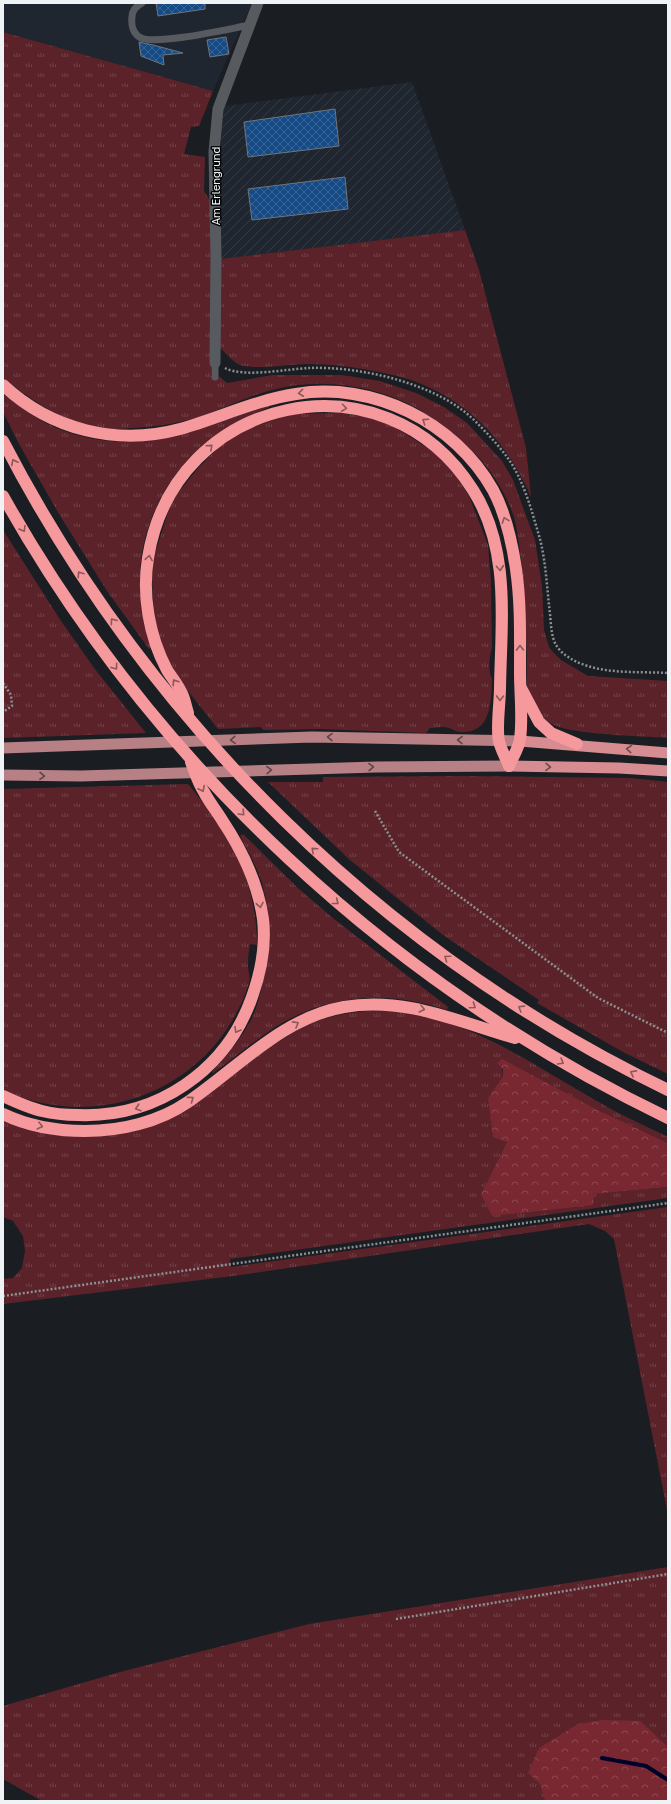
<svg xmlns="http://www.w3.org/2000/svg" width="671" height="1804" viewBox="0 0 671 1804" font-family="'Golos Text',sans-serif">
<style>
.built{fill:#1f262f}
.industrial{fill:url(#industrial-furrows)}
.grass{fill:url(#grass-tufts)}
.forest{fill:url(#forest-crowns)}
.lines{fill:none;stroke-linecap:round;stroke-linejoin:round}
.stream{stroke:#000129;stroke-width:4}
.building{fill:url(#building-cross-hatch);stroke:#70757a}
.path{stroke:#8c9093;stroke-width:2.5;stroke-dasharray:2 2;stroke-linecap:butt}
.service{stroke:#575b60;stroke-width:7}
.minor{stroke:#575b60;stroke-width:11}
.primary{stroke:#b68085;stroke-width:11}
.trunk{stroke:#d68c91;stroke-width:11}
.motorway{stroke:#f5999d;stroke-width:12}
.oneway{stroke:#8a585a}
.oneway2{stroke:#5e4447}
.oneway3{stroke:#6e4a4d}
.labels{text-anchor:middle;dominant-baseline:central;stroke-width:3;stroke-linejoin:round;paint-order:stroke}
.street-label{font-size:11px;fill:#f0f3f6;stroke:#070809}
</style>
<defs>
<pattern id="industrial-furrows" width="10" height="10" patternUnits="userSpaceOnUse"><rect width="10" height="10" fill="#1f262f"/><path d="M-1 1l2-2M0 10L10 0M9 11l2-2" fill="none" stroke="#353b44"/></pattern>
<pattern id="grass-tufts" width="24" height="20" patternUnits="userSpaceOnUse"><rect width="24" height="20" fill="#5b2329"/><path d="M3 7l-1-3M5 7V3M7 7l1-3M15 17l-1-3M17 17v-4M19 17l1-3" fill="none" stroke="#734349"/></pattern>
<pattern id="forest-crowns" width="20" height="18" patternUnits="userSpaceOnUse"><rect width="20" height="18" fill="#792832"/><path d="M2 6a3 3 0 1 1 6 0M12 15a3 3 0 1 1 6 0" fill="none" stroke="#8c4850"/></pattern>
<pattern id="building-cross-hatch" width="8" height="8" patternUnits="userSpaceOnUse"><rect width="8" height="8" fill="#154a85"/><path d="M0 0l8 8M0 8l8-8" fill="none" stroke="#376597"/></pattern>
</defs>
<rect width="100%" height="100%" fill="#1a1e22"/>
<polygon class="built" points="3,3 252,3 213,91 3,32"/>
<polygon class="industrial" points="412,82 465,230 220,259 221,117 225,106"/>
<g class="grass">
<path d="M3,32L213,91L199,126L191,127L184,154L205,157L204,191L210,201L212,260L211,376L220,377L227,383L273,375H341L380,381L416,393L444,407L467,423L502,461L513,480L535,540L542,586L544,630L549,647L552,651L561,660L588,676L668,681V738C643,736 568,735 550,723C543,718 535,709 531,702C525,688 527,667 527,652C525,621 525,590 521,560C519,544 518,529 513,514C497,470 466,440 428,415C384,386 323,376 272,390C247,396 223,409 199,417C176,424 154,427 131,428C120,429 109,430 99,428C63,421 34,402 6,380L3,377Z"/>
<path d="M465,230L479,270L526,448L531,497C508,442 466,398 408,379C399,376 389,374 379,372C355,367 331,364 307,364C290,364 251,371 238,364C231,360 225,352 219,347L220,259Z"/>
<path d="M3,394C19,406 36,419 54,427C133,460 194,431 269,405V407C254,414 239,420 225,429C175,460 141,517 140,576C140,600 145,625 151,648L149,649L107,591L59,514L19,444L3,412Z"/>
<path d="M339,413L367,417L395,427L434,452L455,474L469,496L488,545L491,582L492,648C489,656 488,672 492,679C491,701 492,734 460,732C456,732 453,729 449,728C443,726 436,728 430,728L426,733L321,729L264,730L260,727L218,729L184,686L166,657L159,637L154,617L152,577L153,560L169,509L177,494L199,467L219,447L245,430L289,414Z"/>
<polygon points="3,530 59,618 94,668 146,733 3,738"/>
<polygon points="460,776 630,778 668,782 668,1074 623,1052 537,1003 539,1000 443,935 350,860 268,782 323,782 323,777"/>
<path d="M188,784C230,835 256,877 257,945L250,944C249,950 248,956 248,962C247,969 251,977 249,983C216,1087 101,1135 3,1090V789Z"/>
<path d="M243,834L299,889L334,919L448,1007L447,1010C392,991 334,993 282,1023C258,1037 236,1057 213,1073L212,1072C227,1055 242,1038 252,1018C257,1007 260,995 263,983C271,950 271,916 262,883C257,867 248,851 240,836Z"/>
<path d="M382,1010C461,1013 529,1062 595,1100C618,1114 644,1125 668,1137V1143L598,1110L501,1059L503,1076L488,1098L507,1142L481,1194L593,1205V1194L668,1187V1198L230,1259L231,1267L668,1207V1515L614,1239L605,1231L589,1224L233,1276L3,1304V1279L13,1278L22,1268L25,1251L23,1236L13,1221L3,1217V1119C46,1136 78,1141 124,1133L308,1024C332,1015 356,1011 382,1010Z"/>
<polygon points="668,1567 668,1747 665,1746 540,1784 547,1801 42,1801 3,1779 3,1706 120,1672 309,1624"/>
</g>
<g class="forest">
<polygon points="502,1059 598,1110 668,1143 668,1187 594,1194 593,1205 492,1216 481,1194 507,1142 493,1137 488,1098 503,1076 503,1069 497,1063"/>
<polygon points="604,1720 640,1721 668,1747 668,1801 547,1801 545,1800 540,1784 528,1773 539,1748 578,1724"/>
</g>
<g class="lines">
<polyline class="stream" points="602,1758 646,1766 668,1780"/>
</g>
<g class="building">
<polygon points="156,3 205,3 205,9 158,16"/>
<polygon points="226,37 229,54 210,57 207,40"/>
<polygon points="139,42 153,45 183,53 163,55 164,65 141,56"/>
<polygon points="335,109 339,146 248,157 244,122"/>
<polygon points="345,177 348,209 252,220 248,189"/>
</g>
<g class="lines">
<g class="path">
<path d="M225,368C244,378 286,369 309,368C361,366 441,384 478,424C488,434 499,446 507,457C524,480 532,512 540,539C546,563 547,589 550,614C551,623 551,636 556,645C558,648 561,652 564,654C592,676 635,671 668,673"/>
<polyline points="3,683 11,695 12,706 3,712"/>
<polyline points="375,811 399,852 598,998 668,1033"/>
<polyline points="3,1296 668,1203"/>
<polyline points="396,1619 668,1574"/>
</g>
<g class="service">
<path d="M142,3C136,6 132,10 132,17C131,25 133,34 141,38C159,45 228,29 250,25"/>
<polyline points="215,377 215,363"/>
</g>
<polyline class="minor" points="215,363 216,256 214,152 218,109 258,3"/>
<g class="primary">
<polyline points="3,748 312,737 520,741"/>
<polyline points="3,775 81,776 376,767 509,766"/>
</g>
<g class="trunk">
<polyline points="520,741 668,753"/>
<polyline points="509,766 619,768 668,771"/>
</g>
<g class="motorway">
<path d="M3,385C51,430 117,446 180,429C219,418 256,400 296,394C372,381 455,422 493,490C506,514 512,542 516,569C521,603 520,638 520,673C520,694 523,719 520,739C519,748 512,758 509,766"/>
<path d="M3,441C148,721 383,953 668,1090"/>
<path d="M3,496C154,765 389,984 668,1118"/>
<polyline points="521,688 539,722 551,733 577,744"/>
<path d="M188,713C186,707 185,701 183,696C179,686 172,678 167,670C149,636 142,595 148,558C174,394 385,350 473,490C511,550 501,622 500,688C500,703 496,729 499,741C501,750 506,758 509,766"/>
<path d="M3,1096C16,1102 29,1108 42,1111C54,1114 66,1115 78,1115C157,1118 226,1071 252,997C261,972 266,945 263,919C258,883 242,850 222,820C216,810 209,802 204,792C198,783 195,772 191,762"/>
<path d="M3,1114C28,1126 57,1131 85,1131C121,1131 159,1122 188,1102C239,1067 282,1018 344,1007C404,996 459,1022 515,1038"/>
</g>
</g>
<defs><path id="oneway-chevron" d="M-2-3.5L2.5 0L-2 3.5" fill="none" stroke-width="1.6" stroke-linecap="round" stroke-linejoin="round"/></defs>
<g class="oneway">
<use href="#oneway-chevron" transform="translate(301 393) rotate(174)"/>
<use href="#oneway-chevron" transform="translate(344 408) rotate(8)"/>
<use href="#oneway-chevron" transform="translate(425 421) rotate(-146)"/>
<use href="#oneway-chevron" transform="translate(210 447) rotate(-42)"/>
<use href="#oneway-chevron" transform="translate(14 462) rotate(-117)"/>
<use href="#oneway-chevron" transform="translate(505 520) rotate(-110)"/>
<use href="#oneway-chevron" transform="translate(23 529) rotate(59)"/>
<use href="#oneway-chevron" transform="translate(149 558) rotate(-81)"/>
<use href="#oneway-chevron" transform="translate(500 568) rotate(85)"/>
<use href="#oneway-chevron" transform="translate(80 574) rotate(-124)"/>
<use href="#oneway-chevron" transform="translate(113 621) rotate(-126)"/>
<use href="#oneway-chevron" transform="translate(520 648) rotate(-91)"/>
<use href="#oneway-chevron" transform="translate(115 667) rotate(54)"/>
<use href="#oneway-chevron" transform="translate(175 682) rotate(-123)"/>
<use href="#oneway-chevron" transform="translate(500 698) rotate(91)"/>
<use href="#oneway-chevron" transform="translate(202 789) rotate(63)"/>
<use href="#oneway-chevron" transform="translate(242 813) rotate(46)"/>
<use href="#oneway-chevron" transform="translate(314 850) rotate(-138)"/>
<use href="#oneway-chevron" transform="translate(336 902) rotate(39)"/>
<use href="#oneway-chevron" transform="translate(260 905) rotate(79)"/>
<use href="#oneway-chevron" transform="translate(447 958) rotate(-145)"/>
<use href="#oneway-chevron" transform="translate(473 1006) rotate(35)"/>
<use href="#oneway-chevron" transform="translate(521 1008) rotate(-148)"/>
<use href="#oneway-chevron" transform="translate(422 1009) rotate(14)"/>
<use href="#oneway-chevron" transform="translate(296 1024) rotate(-29)"/>
<use href="#oneway-chevron" transform="translate(237 1030) rotate(120)"/>
<use href="#oneway-chevron" transform="translate(561 1062) rotate(30)"/>
<use href="#oneway-chevron" transform="translate(633 1073) rotate(-152)"/>
<use href="#oneway-chevron" transform="translate(191 1099) rotate(-36)"/>
<use href="#oneway-chevron" transform="translate(138 1108) rotate(163)"/>
<use href="#oneway-chevron" transform="translate(40 1126) rotate(14)"/>
</g>
<g class="oneway2">
<use href="#oneway-chevron" transform="translate(330 737) rotate(-179)"/>
<use href="#oneway-chevron" transform="translate(233 740) rotate(177)"/>
<use href="#oneway-chevron" transform="translate(460 740) rotate(-179)"/>
<use href="#oneway-chevron" transform="translate(371 767) rotate(-1)"/>
<use href="#oneway-chevron" transform="translate(269 770) rotate(-2)"/>
<use href="#oneway-chevron" transform="translate(42 776) rotate(1)"/>
</g>
<g class="oneway3">
<use href="#oneway-chevron" transform="translate(629 749) rotate(-175)"/>
<use href="#oneway-chevron" transform="translate(548 767) rotate(1)"/>
</g>
<g class="labels">
<g class="street-label">
<text transform="translate(215 186) rotate(-90)">Am Erlengrund</text>
</g>
</g>
<rect width="671" height="1804" fill="none" stroke="#f0f3f6" stroke-width="8"/>
</svg>
